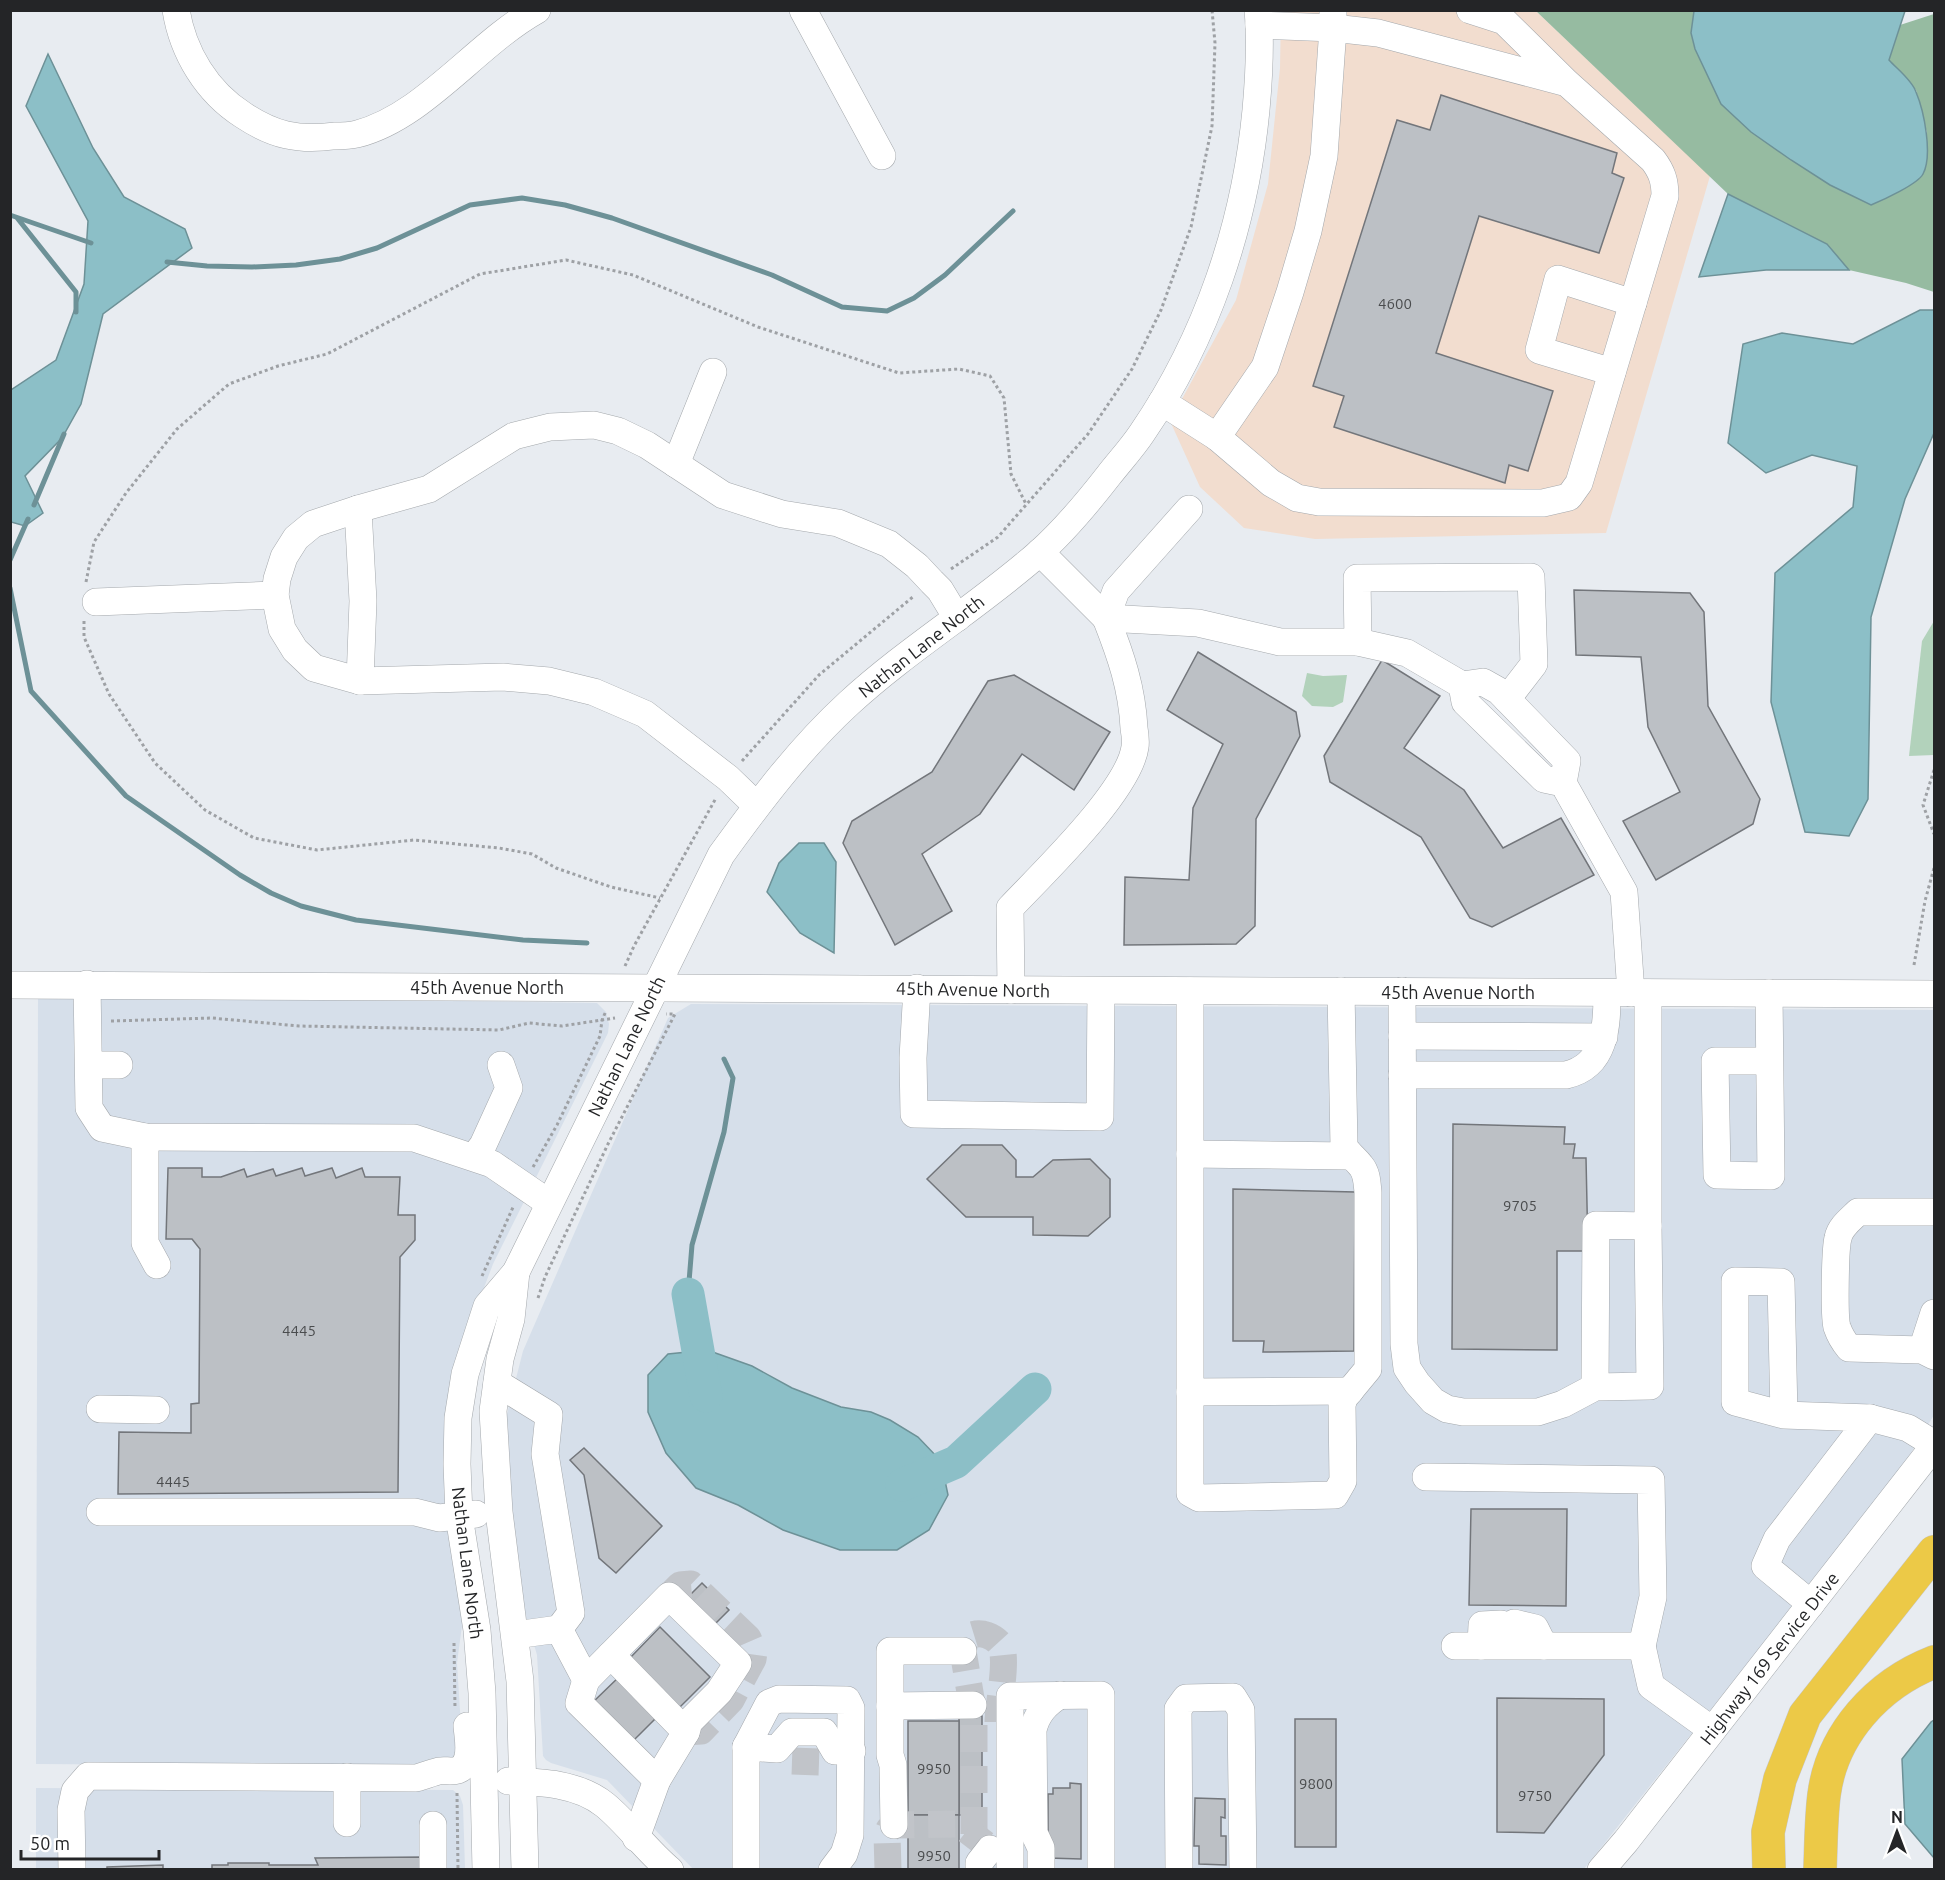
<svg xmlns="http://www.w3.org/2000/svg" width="1945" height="1880" viewBox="0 0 1945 1880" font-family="Ubuntu,sans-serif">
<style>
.built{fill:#d6dfea}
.industrial{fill:#f2ddcf}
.green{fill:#b2d2bb}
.forest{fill:#96bba1}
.water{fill:#8cbfc7;stroke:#6d9197;stroke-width:1.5}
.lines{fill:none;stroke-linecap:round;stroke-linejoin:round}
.stream{stroke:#6d9197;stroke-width:5}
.river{stroke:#8cbfc7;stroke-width:33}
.building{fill:#bcc0c5;stroke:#73767b;stroke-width:1.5}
.minor-tunnel{stroke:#c1c4c9;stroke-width:27;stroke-dasharray:27 14;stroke-linecap:butt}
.minor-casing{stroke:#a4a8ac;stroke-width:28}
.highway-casing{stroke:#c6c6c7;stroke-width:34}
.path{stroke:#9ea1a5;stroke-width:3;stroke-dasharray:3 3;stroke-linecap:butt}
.minor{stroke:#fff;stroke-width:27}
.highway{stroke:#ecc947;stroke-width:33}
.labels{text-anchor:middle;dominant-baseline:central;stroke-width:4.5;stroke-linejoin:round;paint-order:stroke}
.number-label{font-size:15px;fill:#4a4c4e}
.street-label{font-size:18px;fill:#242527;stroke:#fff}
</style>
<rect width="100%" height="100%" fill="#e8ecf1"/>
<g class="built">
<polygon points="38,995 597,1003 606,1012 609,1024 608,1033 493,1264 463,1343 447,1411 444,1479 463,1618 457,1663 463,1758 447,1767 36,1764"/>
<polygon points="691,1004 1934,1010 1934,1415 1900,1471 1584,1869 693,1869 607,1780 551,1763 546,1760 543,1756 537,1655 524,1610 512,1510 505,1422 523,1351 668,1018"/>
<polygon points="36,1788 453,1790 460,1796 463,1805 465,1869 36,1870"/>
</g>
<polygon class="industrial" points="1281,11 1536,11 1710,176 1606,533 1315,539 1244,528 1200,487 1170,421 1236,300 1268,184 1280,68"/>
<g class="green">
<polygon points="1934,621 1934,755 1909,756 1922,641"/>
<polygon points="1307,673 1323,676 1347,675 1343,702 1333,707 1312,706 1302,696"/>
</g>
<polygon class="forest" points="1536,11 1694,11 1691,34 1695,49 1860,198 1871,205 1922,176 1927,161 1927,133 1916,90 1889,60 1900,25 1934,14 1934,292 1906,283 1849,270 1827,244 1728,194"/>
<g class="water">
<path d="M1694,11H1905L1889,60C1897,69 1912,80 1916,92C1924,111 1933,155 1923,174C1918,184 1883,200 1871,205L1830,185L1791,160L1751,132L1721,104L1695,49L1691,33Z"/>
<polygon points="48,54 93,148 124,197 185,229 192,248 103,314 81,404 62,438 25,476 43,513 25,526 11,522 11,390 56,360 84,284 88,221 26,106"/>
<polygon points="1728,194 1827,244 1849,270 1766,270 1699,277"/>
<polygon points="1920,310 1934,310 1934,433 1905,499 1871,617 1868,799 1849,836 1805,832 1771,702 1775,573 1853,507 1857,466 1812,455 1766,473 1728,443 1743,344 1782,333 1853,344"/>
<polygon points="799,843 824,843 836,862 834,953 800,933 767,892 779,863"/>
<polygon points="707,1350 752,1366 792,1388 841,1407 871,1412 890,1420 918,1437 941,1461 948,1495 929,1530 897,1550 840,1550 783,1530 738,1505 696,1488 666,1453 648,1412 648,1375 668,1354"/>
<polygon points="1934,1720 1934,1858 1905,1824 1902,1759 1931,1722"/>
</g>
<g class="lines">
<g class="stream">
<polyline points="10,215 91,243"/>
<polyline points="18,219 76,292 76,312"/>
<polyline points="167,262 207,266 252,267 296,265 340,259 377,248 470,205 522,198 565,205 612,218 772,275 842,307 887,311 914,298 945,275 1013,211"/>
<polyline points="34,505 64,434"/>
<polyline points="10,560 28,519"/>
<polyline points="10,588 31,691 126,796 240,875 271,893 301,906 356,920 523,940 587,943"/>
<polyline points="688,1294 692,1245 724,1132 733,1078 724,1059"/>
</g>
<g class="river">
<polyline points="688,1294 706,1396"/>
<polyline points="902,1485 956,1462 1035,1389"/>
</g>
</g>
<g class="building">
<polygon points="1441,95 1617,153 1612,173 1624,178 1599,253 1479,216 1436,353 1553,391 1528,471 1509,465 1505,483 1334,427 1344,396 1313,386 1397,120 1430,130"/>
<polygon points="1574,590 1690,593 1704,612 1708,706 1760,799 1753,824 1656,880 1623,821 1680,792 1648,727 1641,657 1576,655"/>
<polygon points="1198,652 1296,712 1300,736 1256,819 1255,926 1236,944 1124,945 1125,877 1189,880 1193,808 1223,744 1167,710"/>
<polygon points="1382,660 1440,696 1404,748 1464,790 1503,848 1561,818 1594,875 1492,927 1470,918 1421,837 1330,782 1324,756"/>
<polygon points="1014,675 1110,732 1074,790 1022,754 980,814 922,854 952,911 895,945 843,843 852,821 932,772 988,681"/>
<polygon points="1453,1124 1565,1127 1564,1144 1575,1144 1573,1158 1586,1158 1588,1251 1557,1251 1557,1350 1452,1349"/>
<polygon points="962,1145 1002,1145 1016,1160 1016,1177 1033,1177 1053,1160 1090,1159 1110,1179 1110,1217 1088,1236 1033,1235 1033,1217 966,1217 927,1179"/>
<polygon points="168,1168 202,1168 202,1177 221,1177 244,1169 247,1177 273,1169 276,1176 302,1168 305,1176 332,1168 336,1178 362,1168 365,1177 400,1177 398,1215 415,1215 415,1240 400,1257 398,1492 118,1494 119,1432 191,1433 191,1404 199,1403 200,1249 192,1239 166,1239"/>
<polygon points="1233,1189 1355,1192 1354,1351 1263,1352 1264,1341 1233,1341"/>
<polygon points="584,1448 662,1526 616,1573 599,1558 584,1475 570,1460"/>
<polygon points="1471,1509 1567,1509 1566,1606 1469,1605"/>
<polygon points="702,1583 729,1610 715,1624 688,1597"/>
<polygon points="660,1627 710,1677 678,1709 629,1659"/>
<polygon points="622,1674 661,1713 631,1743 592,1703"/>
<polygon points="1497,1698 1604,1699 1604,1755 1544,1833 1497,1832"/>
<rect x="959" y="1716" width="23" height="99"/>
<rect x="1295" y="1719" width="41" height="128"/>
<rect x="908" y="1721" width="51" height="94"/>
<polygon points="1070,1783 1081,1784 1081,1859 1048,1858 1048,1794 1053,1794 1053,1788 1070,1788"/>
<polygon points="1195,1798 1225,1799 1225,1818 1221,1817 1221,1836 1226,1836 1226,1865 1199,1864 1199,1846 1194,1846"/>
<rect x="908" y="1815" width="51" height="55"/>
<polygon points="424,1857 424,1870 107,1870 107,1867 163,1865 163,1869 212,1869 212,1865 228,1865 228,1863 269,1863 269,1865 318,1865 315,1858"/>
</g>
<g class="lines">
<g class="minor-tunnel">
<polyline points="669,1596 680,1585 691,1584 748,1638 754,1652 753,1659 731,1700 701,1731 686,1732"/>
<polyline points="792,1761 822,1762"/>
<path d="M974,1834V1716L963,1651C964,1648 964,1644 965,1642C973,1627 995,1635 1001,1646C1008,1661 998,1704 998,1722"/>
<polyline points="888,1870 887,1834 889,1829 894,1825 959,1824 985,1844"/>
</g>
<g class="minor-casing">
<g id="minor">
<path d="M176,10C183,53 207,92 243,115C273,135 298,141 334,136C341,136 349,136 357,134C424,117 476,44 537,10"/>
<polyline points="803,10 882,156"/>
<path d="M1470,10L1504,21L1567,83L1653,160C1662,172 1665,181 1665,196L1579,483L1569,497L1543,503L1319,502L1297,498L1271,483L1217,437L1265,367L1290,292L1308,231L1324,156L1333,28L1378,33L1567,83"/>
<polyline points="1259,25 1333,28 1333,10"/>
<polyline points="1612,372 1539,350 1558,279 1633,303"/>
<polyline points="1162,402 1217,437"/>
<polyline points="676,464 713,372"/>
<polyline points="358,509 363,601 360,681"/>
<polyline points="1040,552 1106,618 1198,623 1280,642 1358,642 1407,653 1462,685"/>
<polyline points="96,602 275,595"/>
<polyline points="1358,642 1357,578 1531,577 1534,664 1507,699"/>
<polyline points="1563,783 1544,779 1465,702 1462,685 1483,682 1499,691 1567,761 1563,783 1624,892 1631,993"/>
<polyline points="756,805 728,778 645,714 594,692 549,681 503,677 360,681 314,668 295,650 282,629 275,595 277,579 284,557 296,538 313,524 358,509 429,489 514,436 550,427 594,425 618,431 647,445 723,495 782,514 838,523 889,544 917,566 932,582 940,590 957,618"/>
<polyline points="87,984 89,1108 102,1128 145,1137 414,1138 492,1164 549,1203"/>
<polyline points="10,985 1934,994"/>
<polyline points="917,988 913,1058 914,1114 1100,1117 1101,991"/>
<path d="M1011,990L1010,908C1042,874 1129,791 1135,747C1136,741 1135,734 1134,728C1132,688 1121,656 1106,618L1116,591L1189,509"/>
<path d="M1190,991V1493L1199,1498L1335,1495L1343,1481L1342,1405L1344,1398L1368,1369V1192C1367,1183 1367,1173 1361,1166C1355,1158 1349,1155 1344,1146L1341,991"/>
<polyline points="1402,991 1404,1344 1407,1368 1417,1383 1433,1401 1447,1409 1463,1412 1538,1412 1563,1404 1595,1387 1650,1386 1648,1226"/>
<polyline points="1769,993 1771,1176 1717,1175 1715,1061 1769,1061"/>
<polyline points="1402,1036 1604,1037"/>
<polyline points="89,1065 119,1065"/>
<path d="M1402,1075H1566C1606,1066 1607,1026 1607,993"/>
<polyline points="145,1137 145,1243 157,1265"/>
<polyline points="1190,1154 1349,1156"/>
<polyline points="474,1157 483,1145 509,1088 501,1065"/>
<path d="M1934,1212H1858C1851,1219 1840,1227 1838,1238C1835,1249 1834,1317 1837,1327C1840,1336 1844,1342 1849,1348L1922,1350L1934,1356"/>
<polyline points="516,1272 511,1319 500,1359 493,1411 499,1512 520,1681 525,1870"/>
<polyline points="1922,1350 1934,1313"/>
<polyline points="497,1383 549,1415 545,1454 571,1613 559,1629"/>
<polyline points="1595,1387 1596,1225 1648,1226 1648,993"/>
<polyline points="1190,1392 1350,1391"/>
<polyline points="100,1409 156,1410"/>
<polyline points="1784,1415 1735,1402 1735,1281 1781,1282 1784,1415 1870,1418 1777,1539 1765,1566 1811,1604"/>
<polyline points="1870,1418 1908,1428 1934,1444"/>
<polyline points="1426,1477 1651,1480 1653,1597 1642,1646"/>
<polyline points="100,1512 415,1512 439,1518 476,1514"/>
<polyline points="1514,1623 1535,1628 1544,1646"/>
<polyline points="515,1635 559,1629 586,1680 669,1596 738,1663 719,1692 689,1722 686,1732 657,1780 636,1838"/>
<polyline points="1455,1646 1642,1646 1651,1686 1712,1730"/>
<polyline points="1481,1646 1482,1625 1501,1624"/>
<polyline points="611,1655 686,1732"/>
<polyline points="586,1680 579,1703 657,1780"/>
<polyline points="890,1706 973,1705"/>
<polyline points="746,1747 777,1749 792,1732 824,1732 835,1751 852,1751"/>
<polyline points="347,1777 347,1823"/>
<path d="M508,1781C540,1782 578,1783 605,1805C628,1824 646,1850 670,1870"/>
<polyline points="433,1825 433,1870"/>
<polyline points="894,1825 893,1765 890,1755 890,1651 963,1651"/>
<path d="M72,1870L71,1810L75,1791L88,1776L416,1778C424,1776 431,1773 439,1771C445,1770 452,1772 458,1770C474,1763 468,1739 467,1726"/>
<path d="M486,1870L482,1693L477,1630L459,1516L457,1464L458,1418L465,1374L487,1306L516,1272L721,855C760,801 800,748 849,703C909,648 979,606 1039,553C1065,530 1088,502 1109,475C1120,461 1132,448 1142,433C1207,338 1245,225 1256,110C1259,77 1261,43 1258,10"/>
<polyline points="746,1870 746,1747 769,1703 779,1699 847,1700 851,1708 850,1835 844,1854 832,1870"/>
<polyline points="979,1870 979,1863 990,1849"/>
<polyline points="1010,1870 1010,1696 1101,1695 1101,1870"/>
<path d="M1041,1870V1848L1034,1833L1033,1730C1037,1713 1046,1704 1060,1695"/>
<polyline points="1179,1870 1178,1709 1186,1698 1233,1697 1241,1710 1243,1870"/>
<polyline points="1601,1870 1626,1841 1934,1446"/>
</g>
</g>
<g class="highway-casing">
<g id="highway">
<polyline points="1769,1870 1768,1832 1780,1779 1805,1715 1934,1552"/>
<path d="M1820,1870C1821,1845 1821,1819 1824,1795C1832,1733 1878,1684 1934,1662"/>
</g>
</g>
<g class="path">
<polyline points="951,569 998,537 1088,434 1132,369 1161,310 1191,227 1212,126 1215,43 1212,10"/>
<polyline points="86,582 94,542 126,493 177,429 229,384 278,366 327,354 480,274 566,260 633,275 758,327 899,373 959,369 990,376 1004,398 1011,474 1026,504"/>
<polyline points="84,621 84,637 109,694 155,763 205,810 254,838 317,850 414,840 499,848 532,854 556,868 611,887 660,898"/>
<polyline points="742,761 819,675 914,596"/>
<polyline points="1934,770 1923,805 1934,834"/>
<polyline points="1914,965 1925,901 1934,868"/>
<polyline points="625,966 634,946 716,798"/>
<polyline points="111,1021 212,1018 299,1026 499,1030 529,1023 562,1026 615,1018"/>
<polyline points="533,1167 557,1125 600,1036 602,1020 606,1011"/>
<polyline points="482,1276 514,1205"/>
<polyline points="538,1298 545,1277 608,1144 675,1014 666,1014"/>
<polyline points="454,1643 455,1709"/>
<polyline points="457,1793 458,1870"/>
</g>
<use href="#minor" class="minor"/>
<use href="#highway" class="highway"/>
</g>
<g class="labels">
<g class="number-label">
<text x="1395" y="303">4600</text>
<text x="1520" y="1205">9705</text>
<text x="299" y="1330">4445</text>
<text x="173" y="1481">4445</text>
<text x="934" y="1768">9950</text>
<text x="1316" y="1783">9800</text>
<text x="1535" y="1795">9750</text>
<text x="934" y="1855">9950</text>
</g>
<g class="street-label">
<text transform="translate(921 646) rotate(-38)">Nathan Lane North</text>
<text x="487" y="987">45th Avenue North</text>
<text transform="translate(973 989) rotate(1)">45th Avenue North</text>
<text x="1458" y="992">45th Avenue North</text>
<text transform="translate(626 1046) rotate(-64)">Nathan Lane North</text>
<text transform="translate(468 1563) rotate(83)">Nathan Lane North</text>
<text transform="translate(1769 1658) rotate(-52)">Highway 169 Service Drive</text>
</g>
</g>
<rect width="1945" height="1880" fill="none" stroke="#242527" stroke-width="24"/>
<g transform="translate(1897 1832)" stroke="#ffffff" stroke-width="4.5" paint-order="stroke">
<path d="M0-4.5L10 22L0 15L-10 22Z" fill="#242527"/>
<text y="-9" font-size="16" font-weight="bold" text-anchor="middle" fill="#242527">N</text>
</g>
<path d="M21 1850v9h138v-9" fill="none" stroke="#242527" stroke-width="3"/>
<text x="30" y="1850" font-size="18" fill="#242527" stroke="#ffffff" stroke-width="4.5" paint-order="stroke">50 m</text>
</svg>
